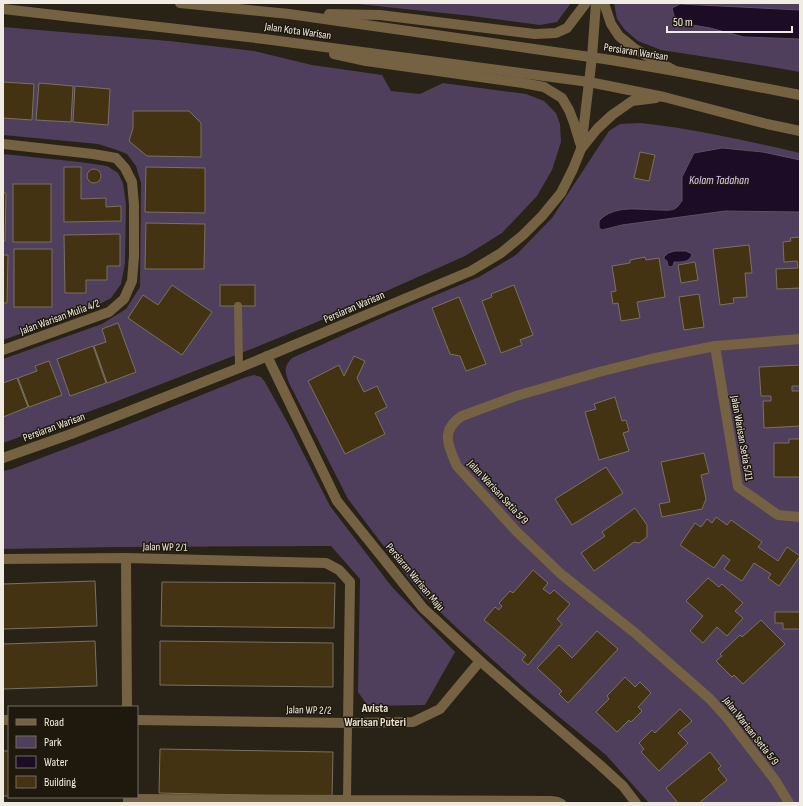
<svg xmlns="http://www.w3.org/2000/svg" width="803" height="806" viewBox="0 0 803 806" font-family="'Sofia Sans Condensed',sans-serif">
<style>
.green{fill:#4f3f5c}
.water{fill:#1c0c26;stroke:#5c4f5f}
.building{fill:#443312;stroke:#797162}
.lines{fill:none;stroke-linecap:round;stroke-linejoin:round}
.service{stroke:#746243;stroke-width:8}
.minor{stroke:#746243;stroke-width:10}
.tertiary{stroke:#746243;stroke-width:10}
.labels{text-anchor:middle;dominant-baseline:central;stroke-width:3;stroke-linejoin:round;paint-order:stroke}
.street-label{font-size:11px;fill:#f0ebe3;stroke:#1f190d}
.water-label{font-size:12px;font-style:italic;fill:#e3c4fc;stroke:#1f190d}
.neighbourhood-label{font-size:12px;font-weight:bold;fill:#e9e0d0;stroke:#1f190d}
</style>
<rect width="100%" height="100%" fill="#292216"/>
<g class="green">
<polygon points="348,3 571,3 557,22 540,25 472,16"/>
<polygon points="614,3 800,3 800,72 766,66 661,50 638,41 625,30 617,19"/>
<polygon points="3,27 169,41 254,51 312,65 382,75 391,91 420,94 443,83 526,94 544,101 556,113 560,124 561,142 552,170 537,196 502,233 465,256 317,322 254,348 115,402 3,443 3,359 102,324 126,309 140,287 141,183 136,166 127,154 117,150 98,144 3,135"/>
<path d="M641,123C695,129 748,141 800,153V803H649L606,755L531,694L458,629L423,596L398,565L348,499L289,383C285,371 283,368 292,358L388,315L479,277L516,255L552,218L609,131L620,124Z"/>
<polygon points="3,154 80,162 107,166 118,173 123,183 126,204 125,263 121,284 111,298 90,309 3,340"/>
<polygon points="254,375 261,377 265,382 291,429 330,506 392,587 455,652 425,705 368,706 358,692 360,579 331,546 118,547 3,549 3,471 12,469 120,428 246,377"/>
</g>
<g class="water">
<polygon points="680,4 800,10 800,39 744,37 710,28 686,24 674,16 672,8"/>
<path d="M722,148L763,152L800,160V212L725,211L622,225L602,230L599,228V221C614,204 640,210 660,210C665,210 672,211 676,208C678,207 680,203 682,201V177L694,153Z"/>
<path d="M675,251H686L692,254C690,263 681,262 674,262L673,266L671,267L668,266L667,261L664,259V257L668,253Z"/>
</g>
<g class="building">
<polygon points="3,82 34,84 32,120 3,118"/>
<polygon points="39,83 73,86 71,122 36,120"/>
<polygon points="75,86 110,89 108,125 73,122"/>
<polygon points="133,111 189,111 201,123 201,157 147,156 129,141 133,128"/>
<polygon points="640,152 655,155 649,181 634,178"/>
<polygon points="64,167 81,167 81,199 106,198 106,207 121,206 121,221 64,222"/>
<polygon points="146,167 205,168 205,213 145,212"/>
<circle cx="94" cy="176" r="7"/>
<rect x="13" y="184" width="38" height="58"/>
<polygon points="3,193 6,193 5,241 3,241"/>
<polygon points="146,223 205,224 204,269 145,269"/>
<polygon points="120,234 120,266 107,266 107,280 86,280 86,293 65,293 64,235"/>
<polygon points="800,237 800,288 777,289 776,269 798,268 797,261 784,262 783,242 791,241 790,238"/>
<polygon points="749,245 752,273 745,273 747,297 733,298 734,303 720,305 713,249"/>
<rect x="14" y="249" width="38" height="58"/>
<polygon points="3,255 8,255 7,303 3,303"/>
<polygon points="645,257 646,260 659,258 665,297 637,302 640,318 621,321 618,303 613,304 611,292 616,291 612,266 630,263 630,260"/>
<polygon points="695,262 698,280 681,283 678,265"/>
<polygon points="172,285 212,312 182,355 128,318 143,295 158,305"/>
<rect x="220" y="285" width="35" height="21"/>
<polygon points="514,285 533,335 520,340 522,345 501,353 482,301 492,297 491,294"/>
<polygon points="699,294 704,327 684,330 679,297"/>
<polygon points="459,297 486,364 466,371 460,356 450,354 432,308"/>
<polygon points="118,323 136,372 107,383 94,346 106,342 102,329"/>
<polygon points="93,346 106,383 70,396 57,359"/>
<polygon points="354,356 365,361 357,378 364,392 377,386 387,407 375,413 385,434 345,454 308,381 339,365 344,376"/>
<polygon points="49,361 62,395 29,407 18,378 37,371 35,366"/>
<polygon points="800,365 800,386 792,386 792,391 800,391 800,426 764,428 763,401 771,401 771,396 761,396 759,367"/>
<polygon points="17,378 28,407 3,417 3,383"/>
<polygon points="615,397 622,421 626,420 629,431 623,433 629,451 599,460 585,412 596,409 594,404"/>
<polygon points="789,439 800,439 800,477 774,477 774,443 789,443"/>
<polygon points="704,453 709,473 701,475 706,499 702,509 662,517 659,504 670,502 661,462"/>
<polygon points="606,467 623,493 572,525 555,499"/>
<polygon points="635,508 647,525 647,537 639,543 634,542 594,571 581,553 605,536 602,532"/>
<polygon points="716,517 727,525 731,520 762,542 758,547 778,561 787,547 800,556 779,586 768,578 771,574 754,563 742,581 724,569 730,560 723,555 714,568 680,545 695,523 701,527 707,519 712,523"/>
<polygon points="533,570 548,583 543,589 550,594 554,590 570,604 557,619 562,624 528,665 522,660 526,655 484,620 495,607 499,610 502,606 499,603 510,591 513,593"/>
<polygon points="708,578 719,587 722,584 743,603 735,611 743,618 727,636 717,627 703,643 690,631 703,616 686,601"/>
<polygon points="95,581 97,626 3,629 3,584"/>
<polygon points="162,582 335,583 334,628 161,626"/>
<polygon points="775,612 800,612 800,629 783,629 783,623 775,623"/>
<polygon points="761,620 785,644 743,684 734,675 732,677 716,661 722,656 720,654 740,635 742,637"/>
<polygon points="597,631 618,649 568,703 559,694 562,691 537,668 559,645 572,658"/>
<polygon points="95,641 97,686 3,689 3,644"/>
<polygon points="160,641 333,643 333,687 160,685"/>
<polygon points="625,677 635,687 640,682 651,693 638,707 642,711 631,722 629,720 617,732 596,712 609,699 607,696"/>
<polygon points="680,709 692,721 678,733 688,743 659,771 641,752 644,749 639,743 652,730 655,733"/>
<polygon points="160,749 333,752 332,797 159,793"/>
<rect x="3" y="751" width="6" height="45"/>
<polygon points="710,752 721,766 718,769 727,780 699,803 678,803 666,788"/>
</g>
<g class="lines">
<g class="service">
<polyline points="238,306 239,368"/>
<polyline points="348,723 347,799 551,800 558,801 562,803"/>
<polyline points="128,798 347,799"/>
</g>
<g class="minor">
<polyline points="3,144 93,154 116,158 125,168 132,182 134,205 134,256 132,281 124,299 109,312 3,350"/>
<polyline points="715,346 738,487 778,515 800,517"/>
<polyline points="126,558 127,707"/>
<polyline points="3,559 126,558 326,563 339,570 350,582 348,723"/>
<polyline points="3,720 9,720"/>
<polyline points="137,720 348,723 413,722 440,709 480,661"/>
<polyline points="128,797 128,803"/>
<path d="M789,803L775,780L744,740L728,719L710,699L635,633L561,574L517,532L457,466C448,446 440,430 462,416L516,396L599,372L651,359L715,346L800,339"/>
</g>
<g class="tertiary">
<polyline points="180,3 289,14 611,60 675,71"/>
<polyline points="604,3 611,24 619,36 635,49 675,71 800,95"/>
<polyline points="3,9 264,39 589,82 664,97 767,124 800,131"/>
<polyline points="329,14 380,15 535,34 556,33 567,28 586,3"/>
<polyline points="334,54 366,61 523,83 544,87 562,98 569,110 574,123 580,143"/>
<polyline points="581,149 597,129 612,115 632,101 656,98"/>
<polyline points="267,356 337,501 423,608 480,661 600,765 623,786 636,803"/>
<polyline points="3,458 71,434 239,368 471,271 501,253 523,235 542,216 561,193 573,169 581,149 592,57 596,3"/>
</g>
</g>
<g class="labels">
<g class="street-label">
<text transform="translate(298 31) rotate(8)">Jalan Kota Warisan</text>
<text transform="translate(636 52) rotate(9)">Persiaran Warisan</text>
<text transform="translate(354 307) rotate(-23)">Persiaran Warisan</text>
<text transform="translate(60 317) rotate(-20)">Jalan Warisan Mulia 4/2</text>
<text transform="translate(54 427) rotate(-20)">Persiaran Warisan</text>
<text transform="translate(742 438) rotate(80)">Jalan Warisan Setia 5/11</text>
<text transform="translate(498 492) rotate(47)">Jalan Warisan Setia 5/9</text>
<text transform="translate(165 547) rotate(1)">Jalan WP 2/1</text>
<text transform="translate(415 577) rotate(50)">Persiaran Warisan Maju</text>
<text transform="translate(309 710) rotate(1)">Jalan WP 2/2</text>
<text transform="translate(751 731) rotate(52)">Jalan Warisan Setia 5/9</text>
</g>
<g class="water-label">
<text x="719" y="180">Kolam Tadahan</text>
</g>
<g class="neighbourhood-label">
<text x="375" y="708">Avista<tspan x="375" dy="14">Warisan Puteri</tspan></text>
</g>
</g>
<rect width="803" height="806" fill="none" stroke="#f0ebe3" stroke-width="8"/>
<rect x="8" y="706" width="130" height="92" fill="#1f190d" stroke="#736d63"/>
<rect x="16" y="719" width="20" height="6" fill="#746243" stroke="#736d63"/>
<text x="44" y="726" font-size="12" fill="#f0ebe3">Road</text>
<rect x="16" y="736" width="20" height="12" fill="#4f3f5c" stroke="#736d63"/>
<text x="44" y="746" font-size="12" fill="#f0ebe3">Park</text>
<rect x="16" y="756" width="20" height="12" fill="#1c0c26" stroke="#736d63"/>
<text x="44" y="766" font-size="12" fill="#f0ebe3">Water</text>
<rect x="16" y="776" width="20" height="12" fill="#443312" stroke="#736d63"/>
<text x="44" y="786" font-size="12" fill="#f0ebe3">Building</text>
<path d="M667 26v6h125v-6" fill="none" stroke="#f0ebe3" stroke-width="2"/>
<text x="673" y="26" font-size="12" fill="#f0ebe3" stroke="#1f190d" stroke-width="3" paint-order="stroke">50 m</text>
</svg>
